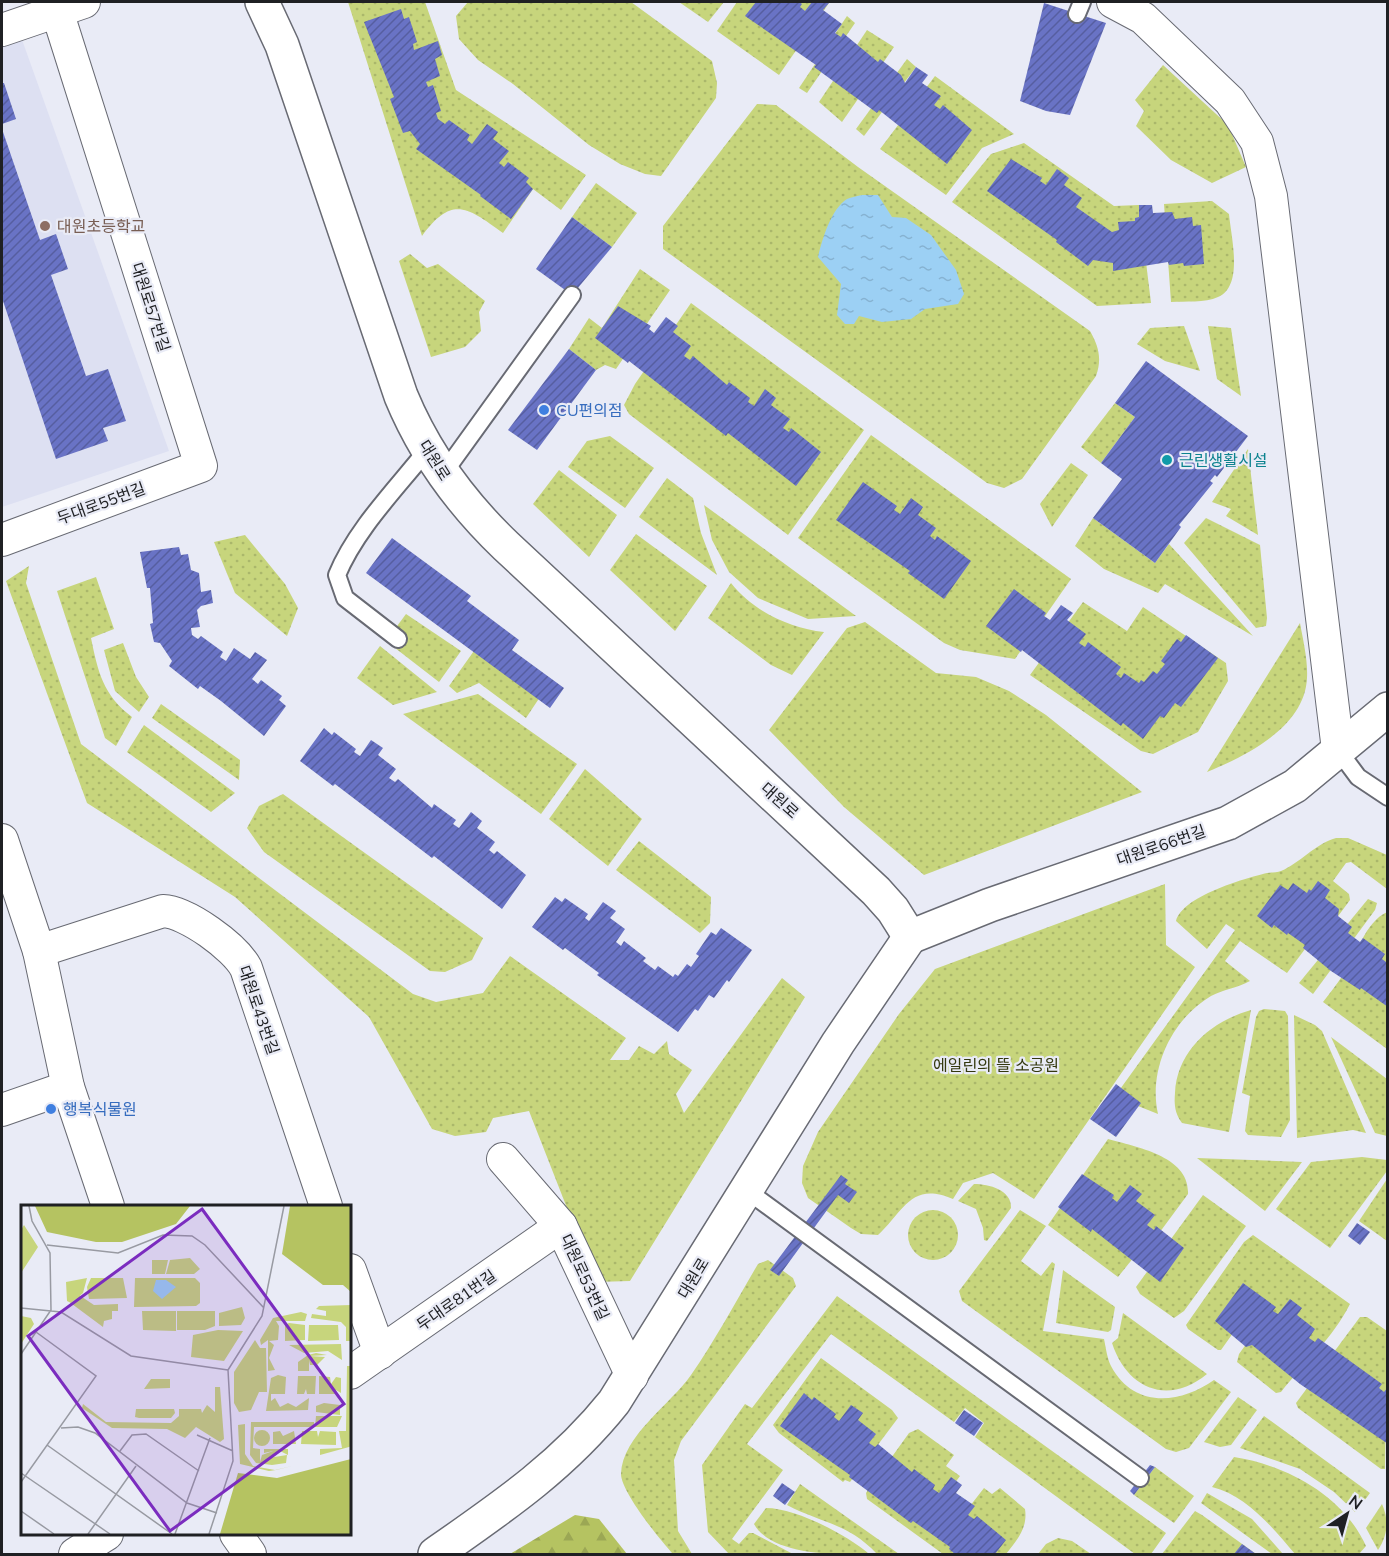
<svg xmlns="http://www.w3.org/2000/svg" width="1389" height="1556" viewBox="0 0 1389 1556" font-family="Mulish,'Noto Sans KR',sans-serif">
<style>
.built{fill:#dde0f2}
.forest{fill:url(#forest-firs)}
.park{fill:url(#park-dots)}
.water{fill:url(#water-ripples)}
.building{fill:url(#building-hatch)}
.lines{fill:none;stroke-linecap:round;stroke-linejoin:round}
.lane-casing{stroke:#686a73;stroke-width:20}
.street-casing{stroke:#686a73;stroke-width:34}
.secondary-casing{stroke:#686a73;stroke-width:36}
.lane{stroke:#fff;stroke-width:16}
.street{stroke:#fff;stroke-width:32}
.secondary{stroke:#fff;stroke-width:33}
.education-dot{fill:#8d6e63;stroke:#e9ebf6;stroke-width:2}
.shop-dot{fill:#3f7fe0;stroke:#e9ebf6;stroke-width:2}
.culture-dot{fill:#0f9aa8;stroke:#e9ebf6;stroke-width:2}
.labels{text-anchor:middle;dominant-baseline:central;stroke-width:4.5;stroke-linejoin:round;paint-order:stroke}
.education-label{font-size:16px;fill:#785e54;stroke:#e9ebf6;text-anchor:start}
.street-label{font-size:16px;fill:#1f2023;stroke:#e9ebf6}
.shop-label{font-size:16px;fill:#366cbe;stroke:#e9ebf6;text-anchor:start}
.culture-label{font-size:16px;fill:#0d838f;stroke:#e9ebf6;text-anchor:start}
.park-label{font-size:16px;fill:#34390f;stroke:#e9ebf6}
.inset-road{fill:none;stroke:#989aa2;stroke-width:1.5}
.view{fill:#7b2cbf;fill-opacity:0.15;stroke:#7b2cbf;stroke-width:3}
.inset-edge{fill:none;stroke:#1f2023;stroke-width:3}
</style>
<defs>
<pattern id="forest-firs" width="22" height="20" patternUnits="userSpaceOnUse" patternTransform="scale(1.5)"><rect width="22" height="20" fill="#b5c361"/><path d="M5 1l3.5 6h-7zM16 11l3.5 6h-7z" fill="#9ba754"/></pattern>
<pattern id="park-dots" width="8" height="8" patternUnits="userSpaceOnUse" patternTransform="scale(1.5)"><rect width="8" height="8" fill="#c7d57c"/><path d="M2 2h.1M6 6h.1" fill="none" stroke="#aab76b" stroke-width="1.8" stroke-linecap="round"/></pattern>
<pattern id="water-ripples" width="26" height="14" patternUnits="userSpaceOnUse" patternTransform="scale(1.5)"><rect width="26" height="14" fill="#9cd0f4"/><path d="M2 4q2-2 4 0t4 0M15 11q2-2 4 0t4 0" fill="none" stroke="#86b2d1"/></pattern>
<pattern id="building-hatch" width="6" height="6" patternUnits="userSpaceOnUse" patternTransform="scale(1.5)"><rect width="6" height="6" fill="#6973c5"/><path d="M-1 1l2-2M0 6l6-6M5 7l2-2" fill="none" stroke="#565ea0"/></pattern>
</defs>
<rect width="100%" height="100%" fill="#e9ebf6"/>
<polygon class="built" points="21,37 169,451 2,507 2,44"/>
<polygon class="forest" points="575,1515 599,1519 627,1554 510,1554"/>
<g class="park">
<path d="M348,2H425L456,90L586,175L561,210L533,189L503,233C467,207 452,195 422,236Z"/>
<polygon points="468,2 631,2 712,61 717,83 716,98 661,176 645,174 620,164 589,145 513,84 478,60 459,39 456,16"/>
<polygon points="679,2 724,2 708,22"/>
<polygon points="737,2 827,2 829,3 779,75 717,31"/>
<polygon points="847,16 855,23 807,93 799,88"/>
<polygon points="867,30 894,47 842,122 819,102"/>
<polygon points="907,59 916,67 864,136 856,129"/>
<polygon points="1163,65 1228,125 1246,167 1212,183 1171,160 1136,126 1144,111 1135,100"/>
<polygon points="935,76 1014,134 982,148 946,195 880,149"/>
<path d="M757,104L776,105L858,167L1090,331C1099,347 1102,359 1096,376L1022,479L1004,488L987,483L663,249V226Z"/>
<polygon points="1024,143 1114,206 1139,205 1151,303 1097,306 952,202 991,154"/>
<polygon points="596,183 637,213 612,247 572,217"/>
<path d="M1212,201L1229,214C1231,237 1244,286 1218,297C1205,303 1185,301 1171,302L1164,204Z"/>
<polygon points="410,254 427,268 438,264 485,301 479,312 481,331 465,347 431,357 399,261"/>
<polygon points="640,269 670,290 616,369 605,365 596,370 569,349 589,318 602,328"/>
<polygon points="691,303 864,430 788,535 629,414 624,405 635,384"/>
<polygon points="1184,326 1200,371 1165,361 1137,344 1150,328"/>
<polygon points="1208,326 1231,328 1241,396 1217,379"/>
<polygon points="1115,403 1135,417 1101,463 1081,447"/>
<polygon points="871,435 1071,579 1015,659 960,650 944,643 798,538"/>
<polygon points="610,436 654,468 625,508 568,467 587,441"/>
<polygon points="1248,449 1258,535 1226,516 1231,509 1212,502"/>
<polygon points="1071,463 1088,475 1052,527 1040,504"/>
<polygon points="559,470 617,515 589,557 533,504"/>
<polygon points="667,478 693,498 701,533 717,575 639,517"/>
<polygon points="704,505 856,616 808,619 758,598 729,572 712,540"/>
<polygon points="1093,518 1155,563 1169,544 1253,636 1165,584 1158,593 1104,569 1075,546"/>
<polygon points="1206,518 1260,545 1267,618 1266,626 1256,628 1184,543"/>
<polygon points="636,534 707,586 675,631 610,570"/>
<polygon points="245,535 285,584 298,608 287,636 235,593 214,542"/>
<polygon points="29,566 26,583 81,744 413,994 436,1002 483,993 510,956 626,1038 610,1060 629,1060 639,1046 654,1054 667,1041 669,1054 692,1070 676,1094 684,1113 782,978 805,997 630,1281 596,1282 529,1111 493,1118 486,1132 455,1136 432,1129 369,1017 235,897 87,803 6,581"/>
<path d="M96,577L114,629L91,638C98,672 103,695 132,717L116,746L105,738L57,591Z"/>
<path d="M731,583C753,611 789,628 824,632L792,675L771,665L708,618Z"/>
<polygon points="1083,602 1127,631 1143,607 1226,663 1228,681 1198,732 1153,754 1141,751 1030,675"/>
<polygon points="406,614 461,651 439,682 386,641"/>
<polygon points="865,622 936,673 976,677 1009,691 1046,715 1142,792 924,875 844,807 769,730 847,628"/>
<path d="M1300,623C1303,640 1308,660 1307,678C1305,727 1246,756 1207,772Z"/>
<polygon points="486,634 544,691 526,718 479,683 457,693 449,686"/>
<polygon points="123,643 136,677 149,697 139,712 115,691 104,650"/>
<polygon points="380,646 437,692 393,705 357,678"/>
<polygon points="478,694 577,764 541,814 403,714"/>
<polygon points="161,704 240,760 239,780 152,718"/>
<polygon points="144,725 235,793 211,812 127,752"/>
<polygon points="585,769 642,819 608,866 549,819"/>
<polygon points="283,794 483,938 472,960 445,972 430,971 264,852 247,828 259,806"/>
<path d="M1336,838H1348L1387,855V889L1351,862L1346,863L1333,881L1349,894L1350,900L1333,923L1311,941L1287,973L1240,941L1225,961L1250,981C1238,988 1224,989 1211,996C1172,1019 1148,1069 1158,1114L1138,1106L1118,1092L1235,930L1226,924L1207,949L1176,921C1183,896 1243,879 1267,873C1271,872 1277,873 1281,871C1300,863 1315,844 1336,838Z"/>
<polygon points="639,841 711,897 710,923 700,933 616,870"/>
<path d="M1165,884L1166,945L1195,967L1034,1199L993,1173L963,1183L953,1199C911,1181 904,1211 878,1235L861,1234L851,1228L808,1198L802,1183L803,1166L818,1132L899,1014L935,969Z"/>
<polygon points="1368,899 1377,903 1375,910 1313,994 1299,983"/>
<path d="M1387,912V1049L1323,1002C1330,993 1337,984 1343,975C1356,956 1365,922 1387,912Z"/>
<polygon points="1264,1009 1285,1011 1288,1016 1290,1120 1281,1137 1248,1135 1245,1131 1250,1096 1242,1093 1256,1017 1259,1011"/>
<path d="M1251,1010L1229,1132L1182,1123C1175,1114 1174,1105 1175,1093C1177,1050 1212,1021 1251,1010Z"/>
<polygon points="1294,1015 1315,1025 1322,1031 1366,1133 1353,1130 1297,1138"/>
<polygon points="1331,1037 1387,1079 1387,1136 1375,1133"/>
<path d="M1108,1139C1136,1147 1190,1156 1188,1194L1154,1240L1142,1247L1118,1277L1048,1225Z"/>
<polygon points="1362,1157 1387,1160 1387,1171 1330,1248 1276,1209 1311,1162"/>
<polygon points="1197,1158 1302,1162 1265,1211"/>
<polygon points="1387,1179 1387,1241 1359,1221"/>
<path d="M974,1184C989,1184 1012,1190 1011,1208L987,1241L984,1240L983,1228L976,1209L958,1201Z"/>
<polygon points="1203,1195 1246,1226 1184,1311 1174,1318 1140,1294 1136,1287"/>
<circle cx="933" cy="1235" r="25"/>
<path d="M1020,1210L1046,1226L1021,1261L1041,1276L1052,1262L1055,1264L1043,1331L1104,1339C1106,1348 1107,1358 1111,1366C1134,1409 1180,1404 1214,1380L1231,1392L1189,1448L1176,1452L1166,1449L962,1301L959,1291Z"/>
<path d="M1253,1235L1350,1304C1333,1338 1304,1363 1281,1392L1276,1393L1237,1362L1239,1354L1252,1336L1238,1326L1221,1350H1218L1188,1329L1186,1325L1244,1242Z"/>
<path d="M768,1260L793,1278L796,1286L681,1441L674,1460L678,1531L692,1554H673C661,1541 621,1492 621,1474C622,1436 671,1404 691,1375C716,1339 736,1301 758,1264Z"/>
<polygon points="1063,1270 1115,1307 1111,1330 1108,1332 1056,1323"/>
<polygon points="837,1296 1166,1533 1151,1554 1135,1554 975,1437 984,1423 965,1408 954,1422 831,1334 747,1444 783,1470 732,1539 739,1544 749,1533 753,1533 793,1554 729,1554 708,1532 702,1465 745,1404 752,1408"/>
<path d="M1123,1313L1207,1374C1168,1406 1127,1389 1112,1343L1118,1338Z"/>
<polygon points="1360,1317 1367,1317 1387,1331 1385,1469 1381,1469 1298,1408 1296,1403"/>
<polygon points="821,1358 892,1410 898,1418 850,1482 845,1480 843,1482 779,1433 773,1425"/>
<polygon points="1238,1397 1257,1410 1231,1445 1220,1447 1204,1442"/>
<polygon points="1264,1416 1370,1493 1357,1511 1355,1512 1334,1492 1300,1469 1240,1448"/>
<path d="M918,1429L954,1455L946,1466L960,1476L949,1491L970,1506L984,1488L992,1494L1000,1488L1025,1509C1028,1528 1017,1540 1006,1554H943L867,1499L866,1493L909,1433Z"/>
<path d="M1234,1457C1286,1465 1343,1495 1366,1546L1359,1554H1295C1274,1529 1246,1495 1212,1487Z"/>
<polygon points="1155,1467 1194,1496 1174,1523 1134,1495"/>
<path d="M800,1484L899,1554H877C848,1523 821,1523 787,1505Z"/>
<polygon points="1207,1493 1252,1519 1283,1554 1272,1554 1201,1503"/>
<path d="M1382,1504C1389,1520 1388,1535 1378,1550L1366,1528Z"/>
<path d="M766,1508C796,1508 847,1535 869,1554C838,1555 772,1556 754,1524Z"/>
<polygon points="1195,1511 1202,1515 1256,1554 1162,1554"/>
<polygon points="1058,1538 1072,1541 1091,1554 1038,1554 1046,1544"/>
</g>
<path class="water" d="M862,195H878L892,217L906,218L931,235L956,270L964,294L958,304L925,309L911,319L882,322L859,316L854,324H845L837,315L841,284L818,257C822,240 831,209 847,199C851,197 858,196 862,195Z"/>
<g class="building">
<polygon points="756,2 799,2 802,4 800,7 805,11 812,2 827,2 829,3 823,10 842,24 835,33 841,37 843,33 878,62 880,59 901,75 905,83 916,67 928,75 922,83 941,96 934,105 940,109 943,105 972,130 947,164 879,110 877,113 814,67 816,65 745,16"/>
<polygon points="1044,3 1106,23 1070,115 1046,111 1020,101"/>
<polygon points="401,9 404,19 409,17 417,42 413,44 414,50 438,41 442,55 435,59 440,76 426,82 428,87 433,85 441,111 436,113 438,119 445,124 449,120 470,135 467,140 472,144 487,124 498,132 493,139 509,151 499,163 504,167 508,162 529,178 526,182 533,189 511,219 480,196 481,195 416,149 420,144 410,131 403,133 390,99 394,97 364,22"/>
<polygon points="2,83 4,83 16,119 2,124"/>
<polygon points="2,129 40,240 56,234 68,269 51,275 86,376 108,369 126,421 103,428 108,441 56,459 2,298"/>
<polygon points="1011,159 1042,178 1040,181 1046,185 1057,169 1069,178 1064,185 1082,198 1076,207 1112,232 1119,230 1118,222 1135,221 1135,218 1139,217 1139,205 1152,205 1153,213 1172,212 1175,219 1192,217 1193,226 1201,225 1204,264 1184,266 1183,263 1169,265 1168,262 1113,271 1113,263 1093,260 1088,266 1056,242 1057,240 987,191"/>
<polygon points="572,217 612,247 572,295 536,269"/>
<polygon points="618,306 651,326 649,329 654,333 666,317 678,326 673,332 691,346 684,356 690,360 693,356 727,385 729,382 750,398 748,402 754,406 765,389 776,398 771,405 790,419 783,428 789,432 791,428 821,452 796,486 728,433 726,436 629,361 628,363 595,338"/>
<polygon points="569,349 596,370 537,450 508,430"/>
<polygon points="1146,361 1248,436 1217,477 1215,475 1210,481 1213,483 1179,525 1181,527 1155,563 1093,518 1122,479 1101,463 1135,417 1115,403"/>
<polygon points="863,482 897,506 894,510 900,514 911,498 923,507 918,515 936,528 930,536 935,540 937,536 971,561 944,599 908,573 910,571 836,520"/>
<polygon points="392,538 471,596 467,601 519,640 512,650 564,688 550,708 366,573"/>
<polygon points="179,547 181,555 188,554 191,570 199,573 201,592 211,590 213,603 201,606 197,610 200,627 191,628 192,635 198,639 201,636 223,652 220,657 226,661 234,648 250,659 255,652 267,660 252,679 258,684 261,680 282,696 279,700 286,706 264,736 221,701 200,686 198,689 169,666 172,661 160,643 154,642 150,624 153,623 150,588 147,588 140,552"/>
<polygon points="1014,589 1046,613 1044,616 1050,620 1061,605 1073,613 1067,620 1086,634 1079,643 1085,647 1088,642 1121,667 1116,674 1121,678 1124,673 1139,683 1141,680 1144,682 1153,671 1157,674 1165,664 1161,661 1177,639 1181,642 1186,635 1218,658 1181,707 1175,703 1164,718 1160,716 1143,739 1123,723 1121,726 1022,650 1021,652 986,626"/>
<polygon points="324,728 332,735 334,732 356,749 354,752 360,756 371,740 383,748 378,755 396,769 389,778 395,782 398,779 432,808 434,804 456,820 453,824 459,828 471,812 482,821 477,828 495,842 489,850 494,854 497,851 526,875 502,909 434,856 432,858 335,784 333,786 300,761"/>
<polygon points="1318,881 1330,890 1325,898 1339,909 1338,916 1352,927 1348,933 1360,942 1363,938 1385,954 1382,959 1386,962 1388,960 1388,1007 1361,988 1360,990 1331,971 1303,948 1305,945 1288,933 1287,935 1274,925 1272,928 1257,916 1280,885 1288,890 1293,883 1307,893 1309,889 1311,891"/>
<polygon points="555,897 562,902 565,898 588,914 585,918 589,921 603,902 616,911 610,918 625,929 616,942 621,946 624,941 646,958 643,961 655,970 658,966 673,977 675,974 678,976 687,964 691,967 699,956 696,954 711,932 716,935 721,928 752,950 729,982 727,980 714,998 709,995 698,1011 695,1009 678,1032 597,975 599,973 565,948 563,950 532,927"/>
<polygon points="1116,1084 1141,1103 1116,1137 1090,1119"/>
<polygon points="1082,1174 1114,1195 1112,1198 1117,1202 1130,1185 1142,1194 1136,1201 1155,1215 1147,1225 1154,1230 1156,1226 1184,1248 1160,1282 1092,1229 1091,1232 1058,1207"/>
<polygon points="841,1175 848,1180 845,1184 857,1192 849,1203 838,1195 779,1276 770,1270"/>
<polygon points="1357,1223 1370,1232 1360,1245 1348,1236"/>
<polygon points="1243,1283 1276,1307 1273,1311 1278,1314 1290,1299 1302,1308 1297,1315 1315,1329 1309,1338 1315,1342 1318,1338 1382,1384 1379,1388 1384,1392 1388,1387 1388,1444 1300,1384 1252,1345 1246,1347 1215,1321"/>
<polygon points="804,1393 812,1400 814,1397 836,1414 834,1417 839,1421 851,1405 863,1413 858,1420 876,1434 869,1443 875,1447 878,1444 912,1472 914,1469 935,1485 933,1489 939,1493 951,1477 962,1485 956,1493 975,1506 968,1515 974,1519 977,1516 1006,1540 995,1554 955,1554 949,1549 950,1547 913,1521 911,1523 849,1477 850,1475 780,1426"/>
<polygon points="964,1410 983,1423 974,1436 955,1423"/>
<polygon points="1150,1465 1155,1467 1134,1495 1130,1491"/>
<polygon points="782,1483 795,1492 785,1505 773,1496"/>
<polygon points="1242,1544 1256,1554 1234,1554"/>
</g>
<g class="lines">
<g class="lane-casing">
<g id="lane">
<polyline points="1077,14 1082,2"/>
<polyline points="443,474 572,295"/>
<path d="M398,639L345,598L337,575C356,529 396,489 427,450"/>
<polyline points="1338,750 1358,777 1388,797"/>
<polyline points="746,1190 1140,1478"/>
</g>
</g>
<g class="street-casing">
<g id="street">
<polyline points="1113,2 1143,18 1230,101 1257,142 1271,196 1338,750"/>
<polyline points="2,30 84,2"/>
<polyline points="2,540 201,466 57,11"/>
<polyline points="2,840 39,951 68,1087 108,1206"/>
<path d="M39,951L163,911C187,912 235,947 246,968L326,1206"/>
<polyline points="2,1110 68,1087"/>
<polyline points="503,1159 561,1226 632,1376"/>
<polyline points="350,1270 380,1353"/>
<polyline points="350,1373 561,1226"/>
<polyline points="236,1534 250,1554"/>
<polyline points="75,1554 107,1534"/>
</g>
</g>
<g class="secondary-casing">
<g id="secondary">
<path d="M262,2L282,45L401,396C425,454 460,502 506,546L876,891L893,910L910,937"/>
<polyline points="910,937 990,905 1228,823 1295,786 1388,709"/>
<path d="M435,1554C501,1508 563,1466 614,1402L838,1043L910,937"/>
</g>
</g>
<use href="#lane" class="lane"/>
<use href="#street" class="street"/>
<use href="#secondary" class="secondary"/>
</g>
<circle class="education-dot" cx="45" cy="226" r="6"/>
<g class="shop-dot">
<circle cx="544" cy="410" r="6"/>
<circle cx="51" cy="1109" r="6"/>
</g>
<circle class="culture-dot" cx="1167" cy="460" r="6"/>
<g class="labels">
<g class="education-label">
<text x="57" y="226">대원초등학교</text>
</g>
<g class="street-label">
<text transform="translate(151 307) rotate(72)">대원로57번길</text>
<text transform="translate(435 460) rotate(58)">대원로</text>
<text transform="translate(101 503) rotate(-20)">두대로55번길</text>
<text transform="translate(780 800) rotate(42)">대원로</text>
<text transform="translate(1161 845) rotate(-19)">대원로66번길</text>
<text transform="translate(259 1010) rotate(71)">대원로43번길</text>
<text transform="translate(585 1277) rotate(65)">대원로53번길</text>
<text transform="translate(693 1278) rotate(-59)">대원로</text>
<text transform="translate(456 1300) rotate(-35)">두대로81번길</text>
</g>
<g class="shop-label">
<text x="556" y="410">CU편의점</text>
<text x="63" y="1109">행복식물원</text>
</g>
<g class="culture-label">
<text x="1179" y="460">근린생활시설</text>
</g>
<g class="park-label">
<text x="996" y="1065">에일린의 뜰 소공원</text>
</g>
</g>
<g transform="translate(21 1205)">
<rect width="330" height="330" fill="#e9ebf6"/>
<path d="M14,1H169L155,19L101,37H75L26,27ZM269,1H330V87L322,80H302L261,49ZM330,254V329H199L217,268L256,273Z" fill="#b5c361"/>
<path d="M3,20L17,42L0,68V25ZM169,53L179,64L173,69H145L149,55ZM131,55H147L144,69H131ZM66,73L62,88L50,98L46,96L45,77ZM70,73H102L106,93L68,94L66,82ZM114,73H174L179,78V98L175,101L113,102ZM58,90L73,100L97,99V106H91V114L83,116L82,122L51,99ZM330,100V136H325V122L320,117L290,113L291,109L305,111V106L295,104L298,101ZM221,102L224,113L220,120L198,121V108ZM121,106H155V126L122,125ZM156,106H194V121L184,125H156ZM280,107L286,109L284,116H255L258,121L257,135L248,136L253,140L248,153L254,165L247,166V135L240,140L239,135L252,113ZM0,111L10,113L13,119L0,139ZM268,118L284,120V135L264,136V120ZM288,120H317L318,135L287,136ZM197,125L222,126L203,156L170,152L172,130ZM234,135L239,143H245L246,187H238L230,205L218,207L213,198V167ZM320,139L321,155L307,146L283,148L268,140ZM295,148L306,150L288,151L304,152L296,160H289L288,155V166H277V157L287,150ZM326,161H330V241L328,242L299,250V244L321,243L318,226H325ZM257,170L265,172L264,189H250V196L254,193L259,202L267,198L275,202L288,193L287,205L245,206L250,173ZM295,171L294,189H286L285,184L283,189H276L277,171ZM298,171L309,172L310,179L315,172L320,173V188L315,185L314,189H298ZM130,174H149V183L123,184ZM194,182H199L203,234L199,237L175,222L164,233L146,224L91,223L61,203L62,199L85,217L150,218L158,211V204H180L181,208L186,200L194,207ZM303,198L319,200V210L295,207V201ZM115,204H153L154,208L150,213H118L114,212ZM321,211L316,222H294L295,211ZM230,217H293V222H233L232,243L239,244V257L241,250L252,246L243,248V244H267V250L259,246L247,253L266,250L265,258L251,260L235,258L229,250ZM224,219V249L232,261L254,265L271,261L255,265L248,266L219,259L217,220ZM233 233a8 8 0 1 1 16 0a8 8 0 1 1-16 0ZM259,226L262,231L273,226L275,239H252V227ZM281,226H296L297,232L299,226L315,227V240L280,239Z" fill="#c7d57c"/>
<path d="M135,75H145L155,82L141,94L132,86Z" fill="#9cd0f4"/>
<path class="inset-road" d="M26,40L97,48L142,30L171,31L184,40L243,103M0,103L40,107L110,151L207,165M0,149L30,105L29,48L11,16L8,1M207,165L241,111L263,1M40,223L57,222L74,228L166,298L196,308M176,230L212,246M26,240L151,329M99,246L111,230L125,229L178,266M0,268L89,329M0,277L75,171L15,127M0,306L33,329M67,329L115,261M154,329L189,233M188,329L212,256L207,165"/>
<path class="view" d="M181,4L323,199L149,326L7,131Z"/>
<rect width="330" height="330" class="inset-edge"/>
</g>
<rect width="1389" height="1556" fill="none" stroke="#1f2023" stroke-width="6"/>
<g transform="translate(1347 1514) rotate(36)" stroke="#e9ebf6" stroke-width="4.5" paint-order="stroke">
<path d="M0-4.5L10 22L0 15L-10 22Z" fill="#1f2023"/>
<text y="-9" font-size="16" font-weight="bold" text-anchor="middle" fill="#1f2023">N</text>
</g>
</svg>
